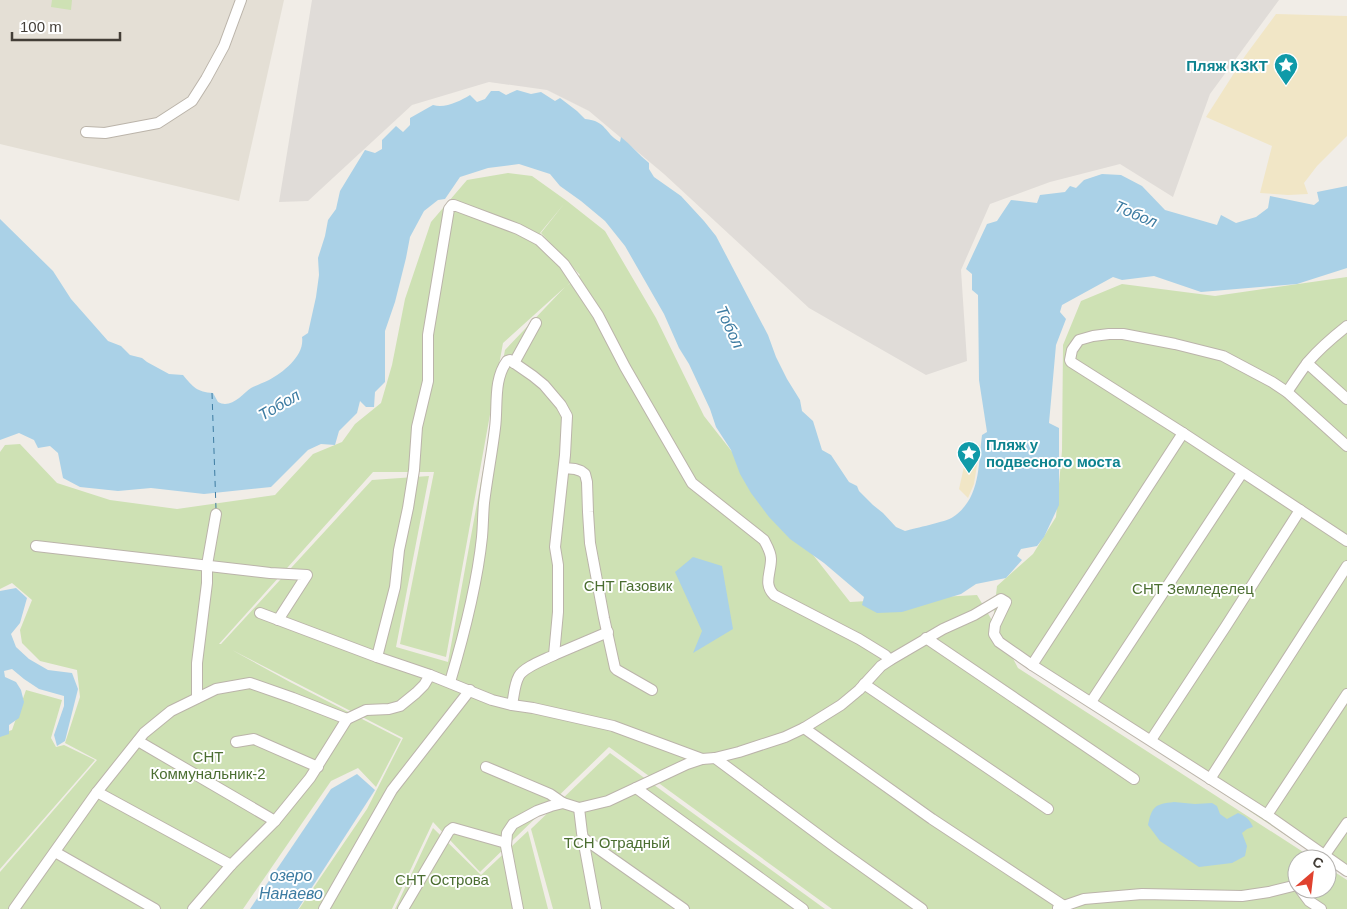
<svg xmlns="http://www.w3.org/2000/svg" width="1347" height="909" viewBox="0 0 1347 909" font-family="Helvetica,sans-serif">
<style>
.residential{fill:#e4dfd5}
.industrial{fill:#e0dcd8}
.green{fill:#cee1b4;fill-rule:evenodd}
.sand{fill:#f1e6c6}
.water{fill:#aad1e7}
.lines{fill:none;stroke-linecap:round;stroke-linejoin:round}
.ferry{stroke:#3d7ca2;stroke-width:1;stroke-dasharray:6 5;stroke-linecap:butt}
.minor-casing{stroke:#bbb4aa;stroke-width:12}
.minor{stroke:#fff;stroke-width:10}
.labels{text-anchor:middle;dominant-baseline:central;stroke-width:4;stroke-linejoin:round;paint-order:stroke}
.culture-label{font-size:15px;font-weight:bold;fill:#0d838f;stroke:#fff;text-anchor:end}
.park-label{font-size:15px;fill:#4b6e31;stroke:#fff}
.water-label{font-size:16px;font-style:italic;fill:#3d7ca2;stroke:#fff}
</style>
<rect width="100%" height="100%" fill="#f1ede7"/>
<polygon class="residential" points="0,0 284,0 239,201 0,144"/>
<polygon class="industrial" points="312,0 1279,0 1210,94 1173,197 1120,164 1050,182 990,204 961,270 967,361 926,375 809,308 664,174 589,111 547,90 489,82 412,105 308,201 279,202"/>
<g class="green">
<polygon points="52,0 72,0 71,10 51,7"/>
<path d="M508,173L532,176L567,201L605,231L656,318L704,416L850,602L977,595L993,622L997,586L1033,554L1056,517L1062,451L1063,345L1081,301L1122,284L1215,296L1347,277V876L1009,651L1018,668L1314,859H1297V889H1327V867L1347,880V909H832L609,747L480,872L433,822L392,909H299L367,809L403,738L232,650L290,682L401,739L376,787L358,768L331,781L243,909H0V872L97,760L65,743L80,697L77,670L40,661L22,643L20,630L32,600L12,583L0,589V452L5,445L20,444L57,483L110,500L177,509L275,495L313,454L342,442L355,424L381,403L392,365L405,299L431,222L467,180ZM564,204L541,233L580,275L567,286L578,275L540,233ZM565,287L505,350L448,662L396,647L429,476L372,480L221,644H219L373,472H434L400,644L446,657L503,343Z"/>
<polygon points="26,690 62,700 51,738 56,747 64,745 95,760 0,869 0,734 12,730"/>
<polygon points="610,753 825,909 553,909 531,829"/>
<polygon points="433,828 481,875 528,831 548,909 395,909"/>
</g>
<g class="sand">
<polygon points="1276,14 1347,16 1347,136 1317,166 1304,183 1308,194 1288,195 1260,193 1272,146 1206,117 1245,56"/>
<polygon points="969,444 980,445 974,484 968,498 959,489"/>
</g>
<g class="water">
<path d="M517,90L531,94L541,92L555,101L560,98L577,111L585,119C607,121 604,133 620,142L621,137C631,145 639,155 649,163V169L654,177L681,196L704,221L716,236L768,335L776,357L787,379L800,400L802,411L813,421L822,450L831,455L849,482L857,486L859,491L873,505L883,513L896,527L905,531C915,528 946,522 953,517C981,498 978,465 982,435L987,432L979,380L978,295L972,290V274L966,269L987,224L997,221L1011,200L1037,203L1040,195L1065,192L1070,186L1076,188L1084,180L1102,174L1121,175L1142,186L1165,210L1217,225L1221,215L1236,223L1256,217L1268,208L1270,196L1314,205L1319,201L1317,192L1347,186V268L1297,284L1201,292L1154,276L1122,280L1113,277L1062,305L1060,312L1066,319L1056,345L1049,423L1059,428V505L1044,537L1037,546L1021,549L1017,556L1022,560L1006,578L976,584L961,594L902,612L877,613L862,605L864,597L824,563L790,539L769,517L751,493L740,474L731,450L716,427L710,409L689,364L679,348L664,314L625,246L605,221L581,201L560,186L550,174L519,164L488,168L460,177L445,199L438,200L424,211L410,237L406,258L395,302L385,331V382L375,392L374,407H366L360,401L357,413L339,431L335,445L321,444L308,450L271,487L204,494L151,488L118,491L80,487L63,478L58,453L50,446L38,448L34,440L19,433L0,440V219L53,271L71,299L108,341L121,346L130,355L142,358L147,362L169,374L183,375C193,387 197,392 213,393L218,402C220,403 223,404 225,404C235,404 244,393 251,388C257,385 263,383 269,380C284,372 305,355 302,337L308,333L316,297L319,275L318,258L325,236L328,220L336,209L340,191L365,150L375,153L382,149V140L396,126L403,132L410,125V118L433,105C445,109 460,101 470,95L477,102L485,99L491,91H499L506,95Z"/>
<polygon points="693,557 722,566 733,629 693,653 702,631 675,572"/>
<polygon points="16,588 27,598 20,623 11,634 16,647 29,659 48,670 72,673 78,689 65,741 57,746 54,735 64,706 64,696 39,689 24,679 12,669 4,671 5,677 16,682 21,690 24,702 19,718 9,725 9,734 0,737 0,591"/>
<polygon points="357,774 375,790 298,909 250,909 331,789"/>
<path d="M1174,802L1195,804L1212,803L1217,806L1220,814L1227,819L1238,813C1246,816 1250,820 1253,827L1247,829L1242,833L1247,846L1245,856L1232,863L1199,867L1160,841L1148,825C1152,806 1155,804 1174,802Z"/>
</g>
<g class="lines">
<polyline class="ferry" points="212,393 216,509"/>
<g class="minor-casing">
<g id="minor">
<polyline points="86,132 105,133 158,123 192,101 206,79 224,46 241,0"/>
<polyline points="514,363 536,323"/>
<polyline points="1307,363 1347,399"/>
<path d="M1287,392C1294,382 1301,371 1308,362C1320,348 1333,337 1347,326"/>
<polyline points="1347,446 1287,392 1272,382 1223,356 1175,344 1123,334 1109,334 1093,336 1079,340 1072,350 1070,360 1071,362 1183,433 1347,541"/>
<polyline points="564,468 575,469 581,471 585,474 587,482 588,512 590,543 604,618 615,668 617,670 652,690"/>
<polyline points="36,546 270,573 307,575 278,620"/>
<polyline points="260,613 377,657 430,675"/>
<polyline points="926,638 1134,779"/>
<polyline points="554,655 608,632"/>
<path d="M377,657L395,587L399,550L408,508L414,470L417,427L428,381V335L449,209L452,205H454L518,229L539,240L564,264L598,315L625,367L692,483L764,540C767,546 771,552 771,559C771,573 763,584 774,595L859,639L885,655L890,660"/>
<polyline points="1032,665 1183,433"/>
<path d="M450,682C464,635 477,586 482,537C483,526 483,514 484,503C487,478 492,453 495,428C498,406 493,380 507,361L510,360L533,376L544,385L561,405L567,416L565,455L555,547L558,565V612L554,655C544,660 524,667 519,676C514,685 514,696 512,705"/>
<polyline points="864,684 1048,809"/>
<polyline points="197,698 197,663 207,583 207,565 216,514"/>
<polyline points="1091,702 1242,473"/>
<polyline points="804,728 932,819 1064,906"/>
<polyline points="1151,740 1226,626 1300,510"/>
<polyline points="138,741 275,821"/>
<polyline points="236,742 254,739 318,767"/>
<polyline points="715,758 835,847 922,909"/>
<polyline points="486,767 550,794 563,803"/>
<polyline points="1210,779 1347,566"/>
<polyline points="636,788 803,909"/>
<polyline points="97,792 231,865"/>
<polyline points="1267,815 1347,694"/>
<polyline points="583,838 684,909"/>
<polyline points="55,852 155,909"/>
<polyline points="1322,859 1347,823"/>
<polyline points="1300,889 1309,901 1321,909"/>
<polyline points="1058,908 1084,899 1142,894 1242,896 1269,892 1297,885"/>
<polyline points="14,909 97,792 144,733 171,711 216,689 250,683 293,698 347,719"/>
<polyline points="193,909 231,865 275,821 310,778 347,719 366,710 389,709 400,706 416,693 424,685 430,675 492,700 512,705 533,708 613,726 702,759"/>
<polyline points="324,909 392,790 470,690"/>
<polyline points="403,909 449,831 453,828 506,843"/>
<polyline points="518,909 506,846 507,833 513,824 537,811 551,806 563,803 579,808"/>
<polyline points="596,909 582,833 579,808 608,801 687,764 702,759 715,758 739,752 785,737 804,728 841,705 859,690 881,666 890,660 943,629 974,615 1001,599 1006,602 995,625 994,634 999,642 1032,665 1267,815 1347,871"/>
</g>
</g>
<use href="#minor" class="minor"/>
</g>
<defs>
<g id="sight-pin" transform="scale(1.25)"><path d="M0 17L-7.5 6A9.5 9.5 0 1 1 7.5 6Z" fill="#0f9aa8" stroke="#fff"/><path d="M0-6L1.8-2.2L6-1.7L2.9 1.2L3.7 5.4L0 3.3L-3.7 5.4L-2.9 1.2L-6-1.7L-1.8-2.2Z" fill="#fff"/></g>
</defs>
<g fill-rule="evenodd">
<use href="#sight-pin" x="1286" y="65"/>
<use href="#sight-pin" x="969" y="453"/>
</g>
<g class="labels">
<g class="culture-label">
<text x="1268" y="65">Пляж КЗКТ</text>
<text x="986" y="444" text-anchor="start">Пляж у<tspan x="986" dy="17">подвесного моста</tspan></text>
</g>
<g class="park-label">
<text x="628" y="585">СНТ Газовик</text>
<text x="1193" y="588">СНТ Земледелец</text>
<text x="208" y="756">СНТ<tspan x="208" dy="17">Коммунальник-2</tspan></text>
<text x="617" y="842">ТСН Отрадный</text>
<text x="442" y="879">СНТ Острова</text>
</g>
<g class="water-label">
<text transform="translate(1136 214) rotate(23)">Тобол</text>
<text transform="translate(730 327) rotate(65)">Тобол</text>
<text transform="translate(279 405) rotate(-30)">Тобол</text>
<text x="291" y="875">озеро<tspan x="291" dy="18">Нанаево</tspan></text>
</g>
</g>
<g transform="translate(1312 874) rotate(28)"><circle r="24" fill="#ffffff" stroke="#b4b2af"/>
<path d="M0-4L9 19L0 12L-9 19Z" fill="#e0422f"/>
<text y="-8" font-size="14" font-weight="bold" text-anchor="middle" fill="#433e37">С</text>
</g>
<path d="M12 32v8h108v-8" fill="none" stroke="#433e37" stroke-width="2.5"/>
<text x="20" y="32" font-size="15" fill="#433e37" stroke="#ffffff" stroke-width="4" paint-order="stroke">100 m</text>
</svg>
